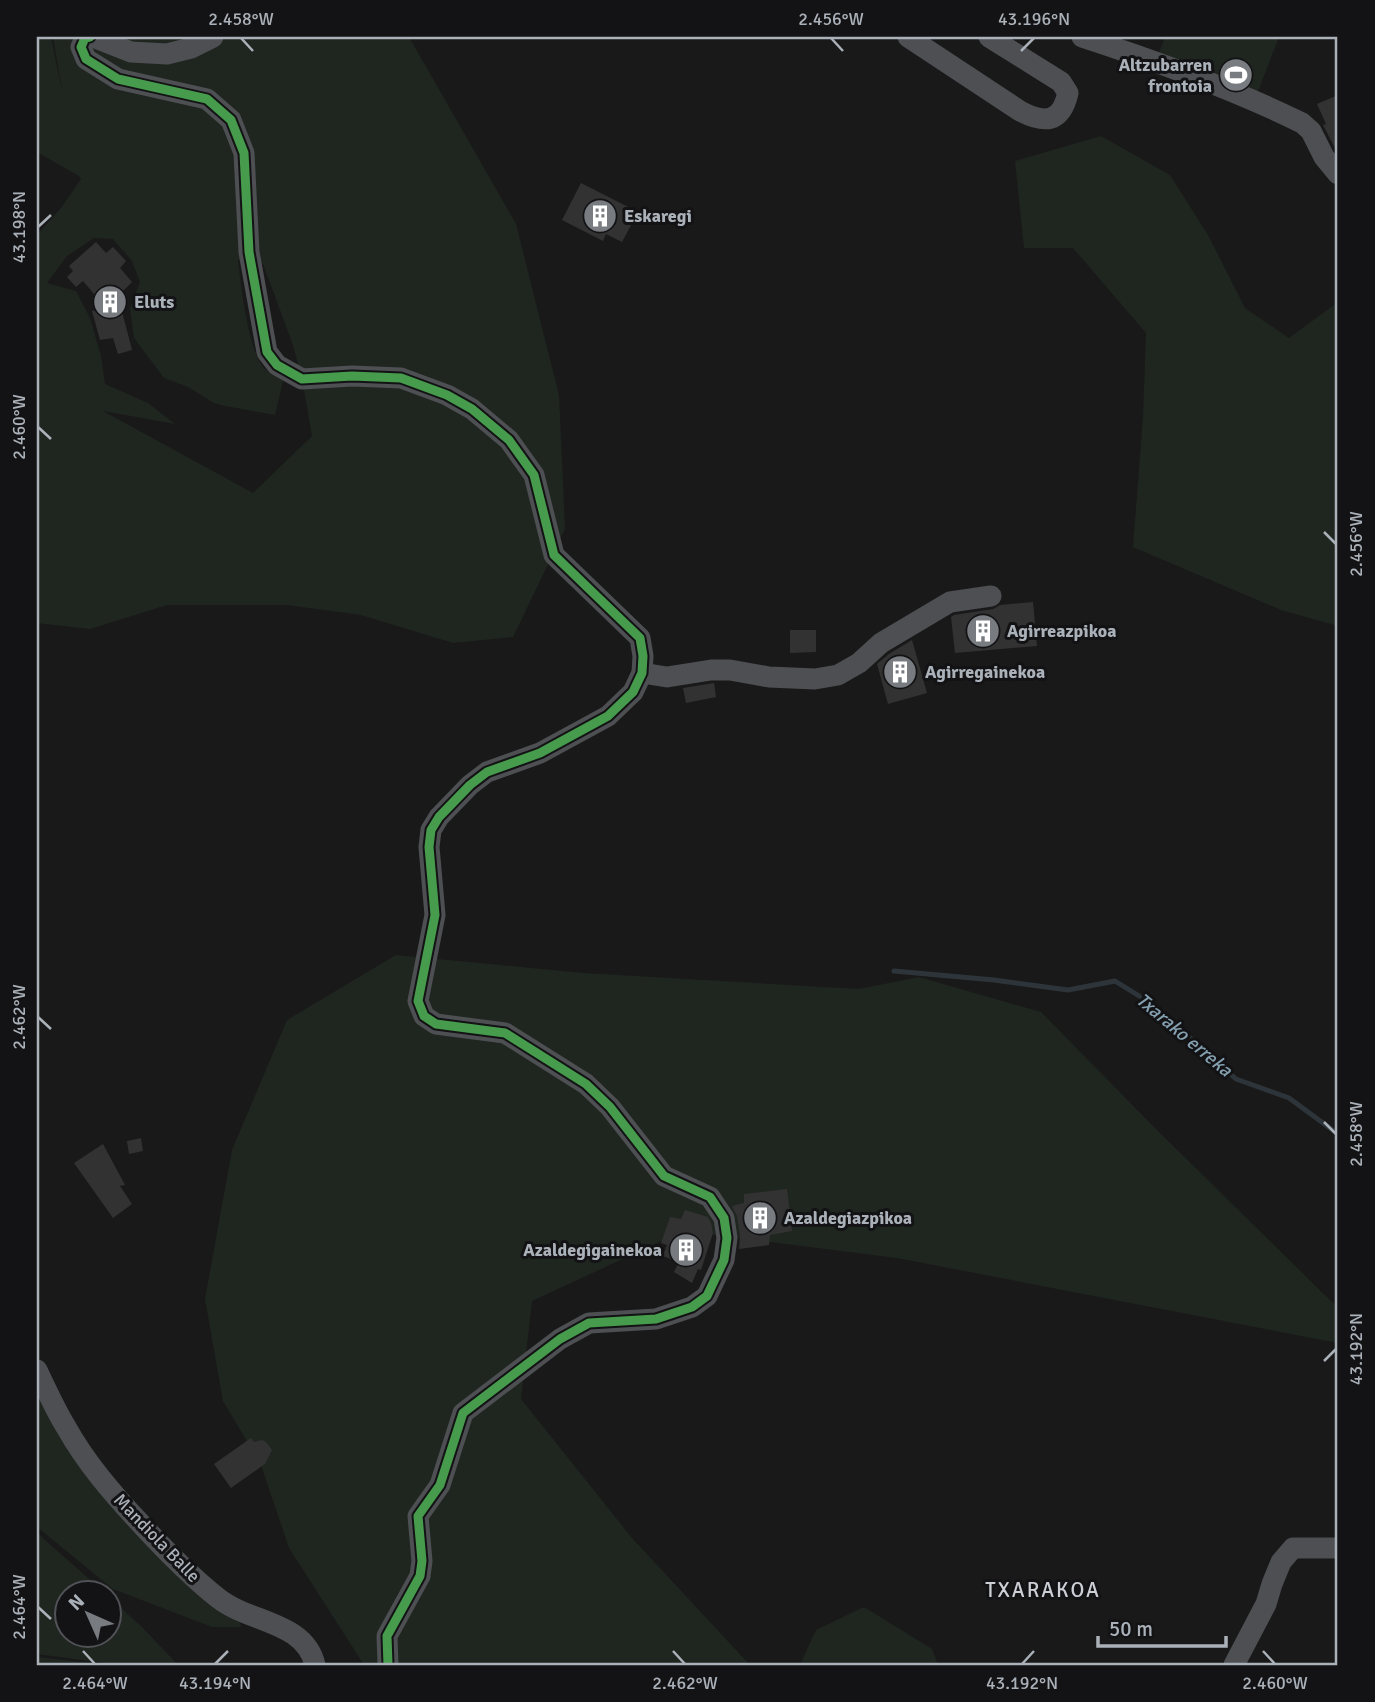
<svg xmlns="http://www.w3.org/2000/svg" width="1375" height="1702" viewBox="0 0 1375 1702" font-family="Signika,sans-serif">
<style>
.green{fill:#1f2620;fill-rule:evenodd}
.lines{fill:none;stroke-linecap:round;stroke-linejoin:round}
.stream{stroke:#2d353a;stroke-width:5}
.building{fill:#323233}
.minor{stroke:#4d4f52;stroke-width:21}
.cycleway-casing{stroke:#131315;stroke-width:13}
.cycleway{stroke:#469c4c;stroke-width:9}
.ticks{fill:none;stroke:#abb1b9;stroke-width:2.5}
.labels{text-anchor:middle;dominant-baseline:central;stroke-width:6;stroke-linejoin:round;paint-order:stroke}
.poi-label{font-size:18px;font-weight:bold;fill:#abb1b9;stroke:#131315;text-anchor:start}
.street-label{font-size:18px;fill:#abb1b9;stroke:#131315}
.water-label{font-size:19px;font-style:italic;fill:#85a1b1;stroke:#131315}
.quarter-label{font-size:21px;letter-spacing:2px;fill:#cccfd5;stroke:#131315}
.neatline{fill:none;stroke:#abb1b9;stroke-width:2.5}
.ticks-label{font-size:18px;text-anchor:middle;fill:#abb1b9}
</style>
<rect width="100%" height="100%" fill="#191919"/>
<g class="green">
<path d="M37,37H51L63,96L53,37H409L516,224L559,395L565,529L513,637L453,643L361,615L287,605H167L90,629L37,623V235L61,208L81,179L79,176L37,152ZM94,238L113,239L132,261L140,282L130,308L134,338L164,378L188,387L214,403L225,406L275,415L284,377C277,377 269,374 264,368C248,350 241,285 238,260L263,264L293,345L303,384L312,436L253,493L103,411L175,424L148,403L105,384L101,356L90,318L76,291L47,283L67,256Z"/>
<polygon points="1165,37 1279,37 1257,94 1158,55"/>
<polygon points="1101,136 1170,175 1208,235 1245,308 1289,338 1338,302 1338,626 1281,610 1133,547 1143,418 1146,333 1073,248 1024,248 1015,161"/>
<polygon points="396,955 583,973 859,989 919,977 1041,1012 1156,1129 1338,1308 1338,1343 897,1258 683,1231 532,1301 521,1399 632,1538 750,1665 364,1665 289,1548 261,1465 223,1401 205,1299 232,1150 287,1020"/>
<polygon points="37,1390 80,1466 239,1617 241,1627 212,1627 113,1589 37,1527"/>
<polygon points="37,1533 105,1593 66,1594 66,1636 108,1636 109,1597 142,1627 178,1665 120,1665 37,1654"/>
<polygon points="864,1607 932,1649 938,1665 800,1665 816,1630"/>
<polygon points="37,1657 109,1665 37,1665"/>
</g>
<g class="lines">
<g class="stream">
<polyline points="1337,37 1338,37"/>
<polyline points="894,971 994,980 1068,990 1115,981 1152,1004 1236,1079 1289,1098 1338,1134"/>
</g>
</g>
<g class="building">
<polygon points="1338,95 1338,154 1323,125 1326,124 1317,104"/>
<polygon points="581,183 638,212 622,242 606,234 603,241 562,220"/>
<polygon points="96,242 106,253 113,247 126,261 120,268 132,282 118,296 132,350 118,354 113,338 100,340 92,311 106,308 83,281 76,287 67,277 73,271 69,266"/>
<polygon points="1033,602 1037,646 955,653 951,617 954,615 993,609 1000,605"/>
<polygon points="790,630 816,630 816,652 790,653"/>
<polygon points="912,640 927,693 888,704 877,664 889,654"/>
<polygon points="714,683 716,697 686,703 683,688"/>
<polygon points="141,1138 143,1151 129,1154 127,1141"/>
<polygon points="103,1144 125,1185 120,1186 132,1204 113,1218 74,1163"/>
<polygon points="787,1189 792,1231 770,1235 769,1245 739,1249 740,1236 737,1216 732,1206 744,1203 744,1194"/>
<polygon points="685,1210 708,1217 711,1223 713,1233 701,1270 698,1269 692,1283 674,1272 679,1262 663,1256 667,1245 661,1243 670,1217 681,1219"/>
<polygon points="251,1438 254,1442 262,1440 266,1442 272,1450 265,1464 231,1488 214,1464"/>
</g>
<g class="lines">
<g class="minor">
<polyline points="90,37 85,38 81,47 86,59 118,79 207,99 231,120 244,153 249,252 267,352 277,365 302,379 352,376 401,378 447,395 472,409 509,440 534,475 554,555 640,638 643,656 642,673 633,692 608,716 540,753 487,772 470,785 439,817 431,830 429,847 435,915 418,1001 424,1016 436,1024 505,1033 586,1084 610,1107 664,1176 710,1197 724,1218 727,1238 724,1260 707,1296 692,1307 656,1319 589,1323 560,1339 463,1413 440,1485 418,1516 422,1561 420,1576 387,1636 388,1665"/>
<polyline points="93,37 131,52 167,54 191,48 213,37"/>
<path d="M908,37L1020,111C1045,124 1061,123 1068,93L1061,82L989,37"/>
<path d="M1082,37C1156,61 1231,88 1302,123L1311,131L1324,157L1338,174"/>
<polyline points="642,673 667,677 711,670 730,670 769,677 815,679 838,675 859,663 881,643 950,602 991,596"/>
<path d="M37,1370C46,1389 55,1409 66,1427C86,1463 113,1494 141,1524C165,1550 190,1576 218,1598C249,1623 305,1621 315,1665"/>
<polyline points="1234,1665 1266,1604 1272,1584 1281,1562 1293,1548 1338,1548"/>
</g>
<g class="cycleway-casing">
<polyline id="cycleway" points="90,37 85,38 81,47 86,59 118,79 207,99 231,120 244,153 249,252 267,352 277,365 302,379 352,376 401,378 447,395 472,409 509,440 534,475 554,555 640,638 643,656 642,673 633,692 608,716 540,753 487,772 470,785 439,817 431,830 429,847 435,915 418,1001 424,1016 436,1024 505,1033 586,1084 610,1107 664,1176 710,1197 724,1218 727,1238 724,1260 707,1296 692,1307 656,1319 589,1323 560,1339 463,1413 440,1485 418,1516 422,1561 420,1576 387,1636 388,1665"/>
</g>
<use href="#cycleway" class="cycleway"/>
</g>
<path class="ticks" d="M241,38L253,51M831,38L843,51M1021,51L1034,38M38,227L51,215M38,427L51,439M1324,532L1336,544M38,1017L51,1029M1324,1122L1336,1134M1324,1361L1336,1349M38,1607L51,1619M83,1651L95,1664M673,1651L685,1664M1263,1651L1275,1664M215,1664L228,1651M1022,1664L1034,1651"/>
<defs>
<g id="stadium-disc" transform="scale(1.75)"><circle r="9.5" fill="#787c81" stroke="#131315"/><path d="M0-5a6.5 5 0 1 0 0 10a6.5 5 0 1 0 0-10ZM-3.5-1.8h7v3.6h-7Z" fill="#fff"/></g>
<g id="building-disc" transform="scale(1.75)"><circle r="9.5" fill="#787c81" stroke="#131315"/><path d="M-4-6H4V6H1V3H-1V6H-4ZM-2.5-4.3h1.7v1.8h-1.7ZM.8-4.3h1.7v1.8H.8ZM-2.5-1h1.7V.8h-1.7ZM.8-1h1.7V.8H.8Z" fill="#fff"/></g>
</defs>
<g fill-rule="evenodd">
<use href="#stadium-disc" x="1236" y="75"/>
<use href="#building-disc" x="600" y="216"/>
<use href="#building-disc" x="110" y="302"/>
<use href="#building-disc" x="983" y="631"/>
<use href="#building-disc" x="900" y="672"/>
<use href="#building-disc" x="760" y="1218"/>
<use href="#building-disc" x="686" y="1250"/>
</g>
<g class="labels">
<g class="poi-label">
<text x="1212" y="65" text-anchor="end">Altzubarren<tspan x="1212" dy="21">frontoia</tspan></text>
<text x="624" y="216">Eskaregi</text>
<text x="134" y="302">Eluts</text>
<text x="1007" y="631">Agirreazpikoa</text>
<text x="925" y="672">Agirregainekoa</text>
<text x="784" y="1218">Azaldegiazpikoa</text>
<text x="662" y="1250" text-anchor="end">Azaldegigainekoa</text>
</g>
<g class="street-label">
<text transform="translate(157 1538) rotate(46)">Mandiola Balle</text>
</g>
<g class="water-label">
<text transform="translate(1184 1035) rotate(40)">Txarako erreka</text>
</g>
<g class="quarter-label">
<text x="1043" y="1590">TXARAKOA</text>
</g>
</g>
<rect width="1375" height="1702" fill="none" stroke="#131315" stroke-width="77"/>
<g transform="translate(88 1614) rotate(315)"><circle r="33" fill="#131315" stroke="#505257" stroke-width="2"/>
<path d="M0-5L12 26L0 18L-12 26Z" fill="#787c81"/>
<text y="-10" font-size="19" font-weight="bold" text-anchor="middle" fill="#abb1b9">N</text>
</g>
<path d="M1098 1636v10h128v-10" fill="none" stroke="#abb1b9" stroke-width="3.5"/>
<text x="1109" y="1636" font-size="21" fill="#abb1b9" stroke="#131315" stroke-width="5" paint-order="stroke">50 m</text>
<rect x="38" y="38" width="1298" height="1626" class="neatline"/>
<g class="ticks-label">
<text x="241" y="25">2.458°W</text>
<text x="831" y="25">2.456°W</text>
<text x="1034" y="25">43.196°N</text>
<text transform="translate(19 227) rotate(-90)" y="6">43.198°N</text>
<text transform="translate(19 427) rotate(-90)" y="6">2.460°W</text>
<text transform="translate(1356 544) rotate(-90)" y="6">2.456°W</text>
<text transform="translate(19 1017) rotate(-90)" y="6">2.462°W</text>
<text transform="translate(1356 1134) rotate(-90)" y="6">2.458°W</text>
<text transform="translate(1356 1349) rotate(-90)" y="6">43.192°N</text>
<text transform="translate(19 1607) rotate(-90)" y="6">2.464°W</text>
<text x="95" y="1689">2.464°W</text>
<text x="215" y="1689">43.194°N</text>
<text x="685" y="1689">2.462°W</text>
<text x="1022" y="1689">43.192°N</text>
<text x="1275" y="1689">2.460°W</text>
</g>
</svg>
